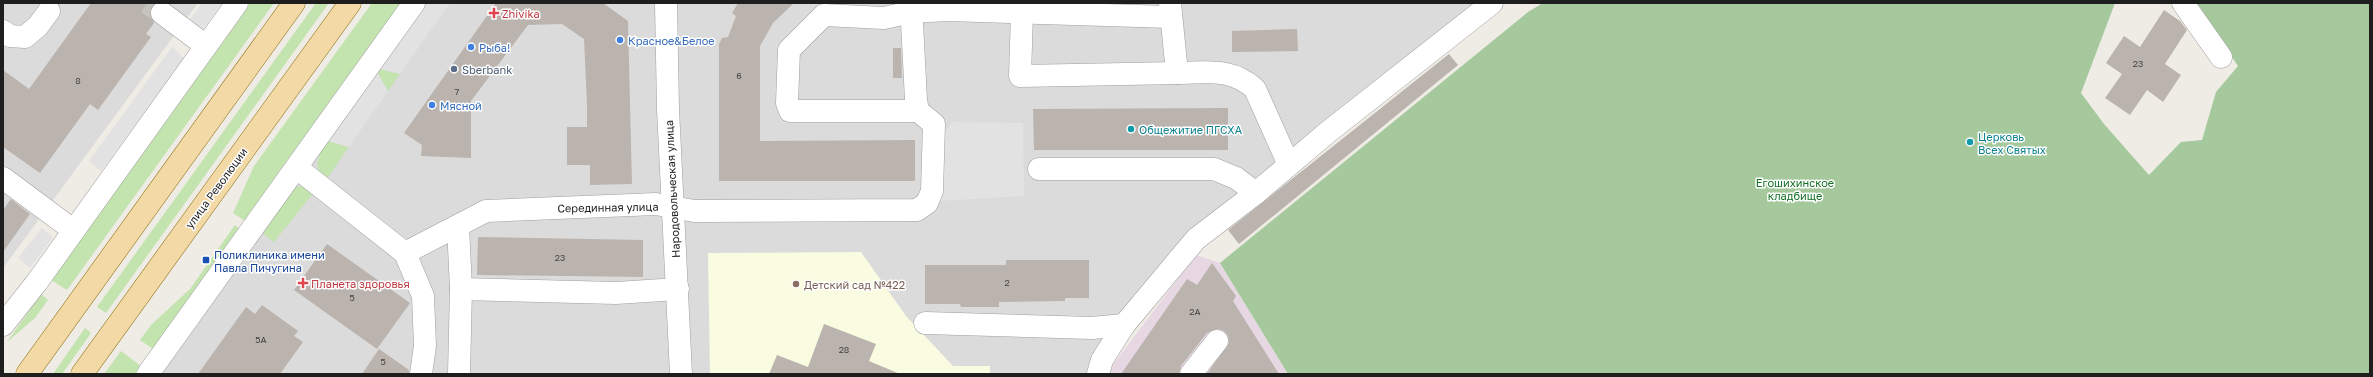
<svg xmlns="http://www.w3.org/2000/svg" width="2373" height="377" viewBox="0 0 2373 377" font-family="'Golos Text',sans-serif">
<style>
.residential{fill:#dcdbdb}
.industrial{fill:#e6d7e2}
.education{fill:#f9fce0}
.grass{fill:#c3e3af}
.forest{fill:#a5c99d}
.parking{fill:#e2e2e2}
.building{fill:#bbb4ae}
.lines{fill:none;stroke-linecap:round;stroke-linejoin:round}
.minor-tunnel{stroke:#c4c3bd;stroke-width:22;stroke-dasharray:22 11;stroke-linecap:butt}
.minor-casing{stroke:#9f9f9f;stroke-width:23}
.major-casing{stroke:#896d0e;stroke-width:23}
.minor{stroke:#fff;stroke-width:22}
.major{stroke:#f3d9a5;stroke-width:22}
.health-dot{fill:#e0444e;stroke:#fff;stroke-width:1.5}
.shop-dot{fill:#3f7fe0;stroke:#fff;stroke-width:1.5}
.service-dot{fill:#5c6f8a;stroke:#fff;stroke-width:1.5}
.culture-dot{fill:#0f9aa8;stroke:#fff;stroke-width:1.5}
.transit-dot{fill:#1a4fb4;stroke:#fff;stroke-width:1.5}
.education-dot{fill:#8d6e63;stroke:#fff;stroke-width:1.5}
.labels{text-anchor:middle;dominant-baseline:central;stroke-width:3;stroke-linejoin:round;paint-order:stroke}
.number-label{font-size:9px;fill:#454442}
.health-label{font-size:11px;fill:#be3a42;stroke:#fff;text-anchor:start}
.shop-label{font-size:11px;fill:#366cbe;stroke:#fff;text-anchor:start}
.service-label{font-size:11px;fill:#4e5e75;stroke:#fff;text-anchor:start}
.culture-label{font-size:11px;fill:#0d838f;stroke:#fff;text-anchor:start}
.park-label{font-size:11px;fill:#167127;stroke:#fff}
.street-label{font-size:11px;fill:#1e1e1e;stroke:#fff}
.transit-label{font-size:11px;fill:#164399;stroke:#fff;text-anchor:start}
.education-label{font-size:11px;fill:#785e54;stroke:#fff;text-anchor:start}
</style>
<rect width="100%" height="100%" fill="#eeece5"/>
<g class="residential">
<polygon points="3,3 198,3 3,268"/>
<polygon points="426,3 1482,3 1218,213 1133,296 1089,362 1088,374 160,374"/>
</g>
<polygon class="industrial" points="1196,255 1220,263 1288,374 1106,374"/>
<polygon class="education" points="861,252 906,316 953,366 990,366 990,374 710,374 708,253"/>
<g class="grass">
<polygon points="250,3 274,3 67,290 51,280"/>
<polygon points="316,3 329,3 106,313 97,307"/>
<polygon points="372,3 402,3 245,221 233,213 254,166"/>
<polygon points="380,69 400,74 388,91 377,72"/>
<path d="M328,141L349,147L326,180C311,168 319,153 328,141Z"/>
<polygon points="303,186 316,190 274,242 262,233 296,187"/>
<polygon points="235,225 239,228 153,349 140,340 151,325 190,289"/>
<polygon points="41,294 48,300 35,318 7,342"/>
<polygon points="85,328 91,333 62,374 53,374"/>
<polygon points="121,351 141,366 135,374 104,374"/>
</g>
<polygon class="forest" points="1543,3 2115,3 2081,93 2104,124 2149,175 2181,142 2202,140 2216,92 2238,66 2196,3 2370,3 2370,374 1288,374 1220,263 1528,12"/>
<g class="parking">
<polygon points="202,3 222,3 192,44 180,33"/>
<polygon points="428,3 450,3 400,74 380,69"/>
<polygon points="172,47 184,58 101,171 89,161"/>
<polygon points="377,72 388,91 349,147 328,141"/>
<polygon points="952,122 1023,123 1024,196 939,201 939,140"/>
<polygon points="42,228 53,237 30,268 18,258"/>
</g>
<g class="building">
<polygon points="91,3 155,3 150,12 154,23 146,34 151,37 98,110 90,104 40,173 3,147 3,70 29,89"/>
<polygon points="496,3 603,3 628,21 632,184 590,185 590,165 567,165 567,127 587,127 587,104 584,39 562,24 528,25 471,101 471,158 421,156 422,145 404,133"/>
<polygon points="738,3 794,3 773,23 760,46 760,141 915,140 915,181 719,181 719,44 722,38 728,37 736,16 732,13"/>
<polygon points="2164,10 2180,21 2187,30 2165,64 2181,75 2163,102 2147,90 2130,115 2105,98 2122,74 2106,63 2124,36 2140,47"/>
<polygon points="1297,29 1298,51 1232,52 1232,31"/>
<polygon points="893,48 901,48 902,78 893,78"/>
<polygon points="1449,54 1458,65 1239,244 1228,230"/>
<polygon points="1228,108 1228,150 1034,150 1033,109"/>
<polygon points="11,199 30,214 3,252 3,210"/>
<polygon points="478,237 643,240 643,277 477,275"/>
<polygon points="327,244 410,303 377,349 294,290"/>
<polygon points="1006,260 1089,260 1089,298 1065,298 1065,301 999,302 999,307 961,307 960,304 925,304 925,265 1006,265"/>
<polygon points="1212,263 1236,296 1233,301 1279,374 1207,374 1229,343 1228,336 1224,331 1218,329 1207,333 1181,366 1179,374 1121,374 1187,279 1197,285"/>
<polygon points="262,305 298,331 294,336 303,342 280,374 198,374 246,307 255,314"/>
<polygon points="824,324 876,344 869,361 900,374 769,374 777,355 808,367"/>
<polygon points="379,349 409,370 409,374 362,374"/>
</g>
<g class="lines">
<polyline class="minor-tunnel" points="147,3 162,13"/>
<g class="minor-casing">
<g id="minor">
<polyline points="666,3 668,109 681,374"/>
<path d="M1170,3L1177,73C1207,73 1231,67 1255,89L1289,165"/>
<polyline points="2183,3 2221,57"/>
<polyline points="162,13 206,46"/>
<polyline points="1022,13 1020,76 1177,73"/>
<polyline points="3,31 10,36 25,37 38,26 49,11"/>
<polyline points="918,111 790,111 787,103 789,50 824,15 884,18 911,12 948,10 1170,17"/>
<polyline points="297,168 405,253 423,296 425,346 421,374"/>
<polyline points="1039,169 1214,169 1236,178 1256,193"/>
<polyline points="3,178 73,230"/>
<polyline points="458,226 461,289 459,374"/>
<polyline points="405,253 486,211 656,204 694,211 917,210 927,203 932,191 934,124 918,111 916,100 911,3"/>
<polyline points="461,289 616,293 678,289"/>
<polyline points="925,323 1092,328 1124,325"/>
<polyline points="3,325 37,282 237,3"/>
<polyline points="148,374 414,3"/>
<polyline points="1098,374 1102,360 1124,325 1196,239 1256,193 1328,132 1492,3"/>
<polyline points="1191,374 1217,341"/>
</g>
</g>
<g class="major-casing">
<g id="major">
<polyline points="27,374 294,3"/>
<polyline points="82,374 350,3"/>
</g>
</g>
<use href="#minor" class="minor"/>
<use href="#major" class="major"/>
</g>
<g class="health-dot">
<path d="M492 7h4v4h4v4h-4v4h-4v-4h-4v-4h4z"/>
<path d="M301 277h4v4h4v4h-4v4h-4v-4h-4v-4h4z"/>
</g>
<g class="shop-dot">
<circle cx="620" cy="40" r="4"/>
<circle cx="471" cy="47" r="4"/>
<circle cx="432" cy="105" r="4"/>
</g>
<circle class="service-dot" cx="454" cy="69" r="4"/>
<g class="culture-dot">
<circle cx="1131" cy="129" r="4"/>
<circle cx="1970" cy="142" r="4"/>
</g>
<rect class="transit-dot" x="202" y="256" width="8" height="8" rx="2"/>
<circle class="education-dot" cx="796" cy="284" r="4"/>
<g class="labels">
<g class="number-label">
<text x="2138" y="63">23</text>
<text x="739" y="75">6</text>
<text x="78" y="80">8</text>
<text x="457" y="91">7</text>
<text x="560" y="257">23</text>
<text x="1007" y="282">2</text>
<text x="352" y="297">5</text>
<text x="1195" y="311">2А</text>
<text x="261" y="339">5А</text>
<text x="844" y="349">28</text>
<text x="383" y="361">5</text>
</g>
<g class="health-label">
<text x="502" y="13">Zhivika</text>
<text x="311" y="283">Планета здоровья</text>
</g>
<g class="shop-label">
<text x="628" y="40">Красное&amp;Белое</text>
<text x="479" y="47">Рыба!</text>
<text x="440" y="105">Мясной</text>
</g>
<g class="service-label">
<text x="462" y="69">Sberbank</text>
</g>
<g class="culture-label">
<text x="1139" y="129">Общежитие ПГСХА</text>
<text x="1978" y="136">Церковь<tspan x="1978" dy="13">Всех Святых</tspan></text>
</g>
<g class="park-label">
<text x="1795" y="182">Егошихинское<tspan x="1795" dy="13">кладбище</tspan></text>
</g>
<g class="street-label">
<text transform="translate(216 188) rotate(-54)">улица Революции</text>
<text transform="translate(672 189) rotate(-93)">Народовольческая улица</text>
<text transform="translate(608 207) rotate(-1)">Серединная улица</text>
</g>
<g class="transit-label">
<text x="214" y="254">Поликлиника имени<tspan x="214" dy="13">Павла Пичугина</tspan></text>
</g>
<g class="education-label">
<text x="804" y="284">Детский сад №422</text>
</g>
</g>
<rect width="2373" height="377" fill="none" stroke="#1e1e1e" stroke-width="8"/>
</svg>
